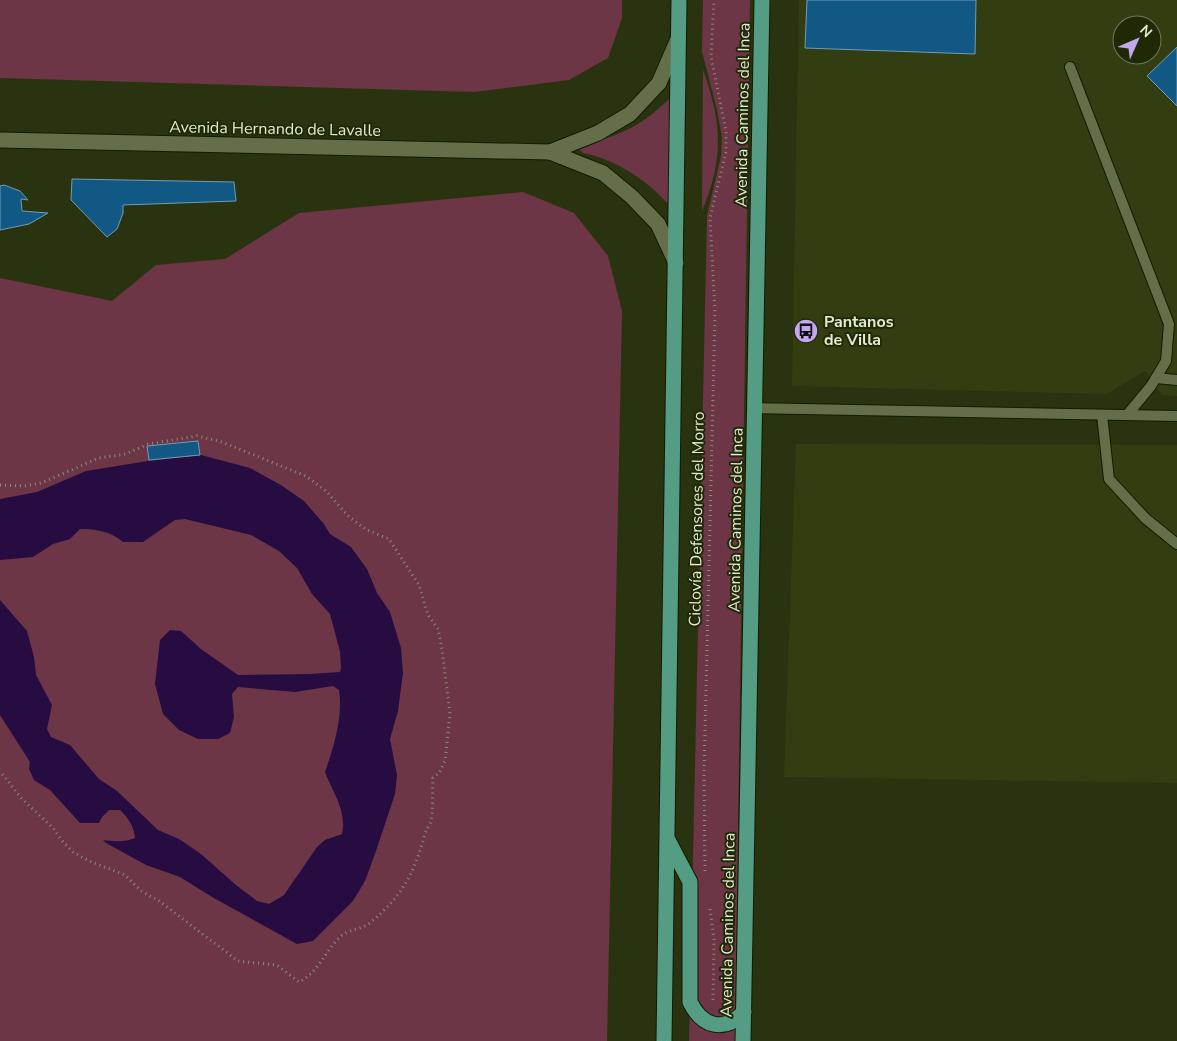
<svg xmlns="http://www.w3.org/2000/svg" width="1177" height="1041" viewBox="0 0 1177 1041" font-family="'Nunito Sans',sans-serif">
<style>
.built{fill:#333d12;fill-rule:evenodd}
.green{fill:#6d3647}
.water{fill:#270c42}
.building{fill:#115884;stroke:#779ab6}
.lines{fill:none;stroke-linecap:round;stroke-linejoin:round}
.lane-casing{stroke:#121a00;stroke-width:12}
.secondary-casing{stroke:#121a00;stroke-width:17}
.primary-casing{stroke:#121a00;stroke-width:17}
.path{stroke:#878f73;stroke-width:3;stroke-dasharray:1 4;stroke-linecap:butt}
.lane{stroke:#646f4a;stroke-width:10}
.secondary{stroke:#646f4a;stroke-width:15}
.primary{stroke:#549c84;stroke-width:15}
.labels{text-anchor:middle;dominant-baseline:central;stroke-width:4;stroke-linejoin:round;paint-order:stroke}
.street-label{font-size:16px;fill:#e3ead5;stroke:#202905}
.poi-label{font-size:16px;font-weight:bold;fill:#e3ead5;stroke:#202905;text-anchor:start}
</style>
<rect width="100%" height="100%" fill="#2a330f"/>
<g class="built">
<path d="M799,0H1177V396L1162,395L1145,371L1107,394L792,386ZM1122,25H1152V55H1122Z"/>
<polygon points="796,444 1177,445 1177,783 784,777"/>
</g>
<g class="green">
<polygon points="0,0 622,0 622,18 608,58 569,80 474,92 0,78"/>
<polygon points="703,0 750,0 735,1041 689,1041 707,216 721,156 722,138 717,110 702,51"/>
<path d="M703,70C722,123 724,158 702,211Z"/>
<path d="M673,95V209C649,182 619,160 583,153L579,149L583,145C621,136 645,124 673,95Z"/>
<polygon points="523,192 574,213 608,256 622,311 607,1041 0,1041 0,278 112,301 156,265 225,259 299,213"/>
</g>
<path class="water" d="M201,455L250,468L281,485L304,501L324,524L330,534L351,547L367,569L377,593L390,612L401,648L403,673L398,711L390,739L397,775L395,794L376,851L365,881L353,901L313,941L297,944L212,897L180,877L146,865L106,843L103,840C115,841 123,843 135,838C134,826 128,818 120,810H109L102,817L99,823H80L50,790L34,780L29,769L30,762L0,715V600L27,631L34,657L36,675L52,705L47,729L51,737L70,745L99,779L117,791L158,830L179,839L201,854L236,885L257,901L269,904L284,895L317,847L325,840L342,834C347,811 333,793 325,772C334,746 343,717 339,690L333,686L295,692L238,687L232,694L234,717L230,733L218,739H198L179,730L163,714L155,684L160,640L170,630L181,631L201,649L238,675L310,674L340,672L341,668L340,652L330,614L312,594L297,568L279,551L251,535L185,519L175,520L143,542H123C110,531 96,529 80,529L70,539L53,544L33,557L0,560V499L37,492L86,471L148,461Z"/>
<g class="building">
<polygon points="807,0 976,0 975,54 805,48"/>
<polygon points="1177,47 1177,106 1147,76"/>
<polygon points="72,179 234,182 236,201 123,205 123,213 117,229 107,237 71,200"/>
<polygon points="4,185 20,191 28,200 21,199 22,211 48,213 29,224 0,230 0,186"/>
<polygon points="198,441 200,455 149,460 147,446"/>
</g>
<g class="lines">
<g class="lane-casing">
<g id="lane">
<polyline points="1070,67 1169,324 1166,361 1151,386 1127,415"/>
<polyline points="1156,378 1177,380"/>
<polyline points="755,408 1177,416"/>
<polyline points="1102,415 1109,479 1145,518 1177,544"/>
</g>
</g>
<g class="secondary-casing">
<g id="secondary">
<polyline points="0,140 550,152 603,173 632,197 658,224 676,263"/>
<polyline points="550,152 598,133 630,114 659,83 678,39"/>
</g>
</g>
<g class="primary-casing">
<g id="primary">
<path d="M668,840L690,882V1002C702,1027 724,1033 744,1012"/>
<polyline points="664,1041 679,0"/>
<polyline points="743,1041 762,0"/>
</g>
</g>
<g class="path">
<path d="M0,485L24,486L41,483L99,458L126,454L148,444L197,436L222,442L306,476L326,491L349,517L367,530L389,539L419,585L428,615L438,629L442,649L450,714L445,761L439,773L433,778C432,791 434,812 430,824C428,828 426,830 425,834C414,874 402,896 370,923C361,930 350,928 340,937C325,951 318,973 299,982L277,965L238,961L159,901L141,891L125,875L89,861L73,852L63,842L53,828L22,799L0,771"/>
<polyline points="705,871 704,774 715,313 710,218 726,152 726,132 711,56 714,0"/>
<polyline points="710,909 714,939 713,1003"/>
</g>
<use href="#lane" class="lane"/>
<use href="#secondary" class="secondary"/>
<use href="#primary" class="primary"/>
</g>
<defs>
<g id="bus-disc" transform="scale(1.25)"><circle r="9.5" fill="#c4a7f1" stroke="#202905"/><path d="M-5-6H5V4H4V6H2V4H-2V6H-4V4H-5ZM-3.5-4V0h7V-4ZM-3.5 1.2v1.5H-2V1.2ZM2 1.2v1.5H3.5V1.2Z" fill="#111"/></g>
</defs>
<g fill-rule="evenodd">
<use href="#bus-disc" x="806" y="331"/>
</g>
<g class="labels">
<g class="street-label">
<text transform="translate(743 115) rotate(-89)">Avenida Caminos del Inca</text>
<text transform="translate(275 129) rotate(1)">Avenida Hernando de Lavalle</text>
<text transform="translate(697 519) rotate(-89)">Ciclovía Defensores del Morro</text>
<text transform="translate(736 520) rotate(-89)">Avenida Caminos del Inca</text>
<text transform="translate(728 925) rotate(-89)">Avenida Caminos del Inca</text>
</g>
<g class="poi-label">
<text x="824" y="322">Pantanos<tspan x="824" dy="18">de Villa</tspan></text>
</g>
</g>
<g transform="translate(1137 40) rotate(45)"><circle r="24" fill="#202905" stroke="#6e7658"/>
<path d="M0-4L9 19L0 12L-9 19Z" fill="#c4a7f1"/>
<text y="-8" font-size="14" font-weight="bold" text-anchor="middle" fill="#e3ead5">N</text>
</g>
</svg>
